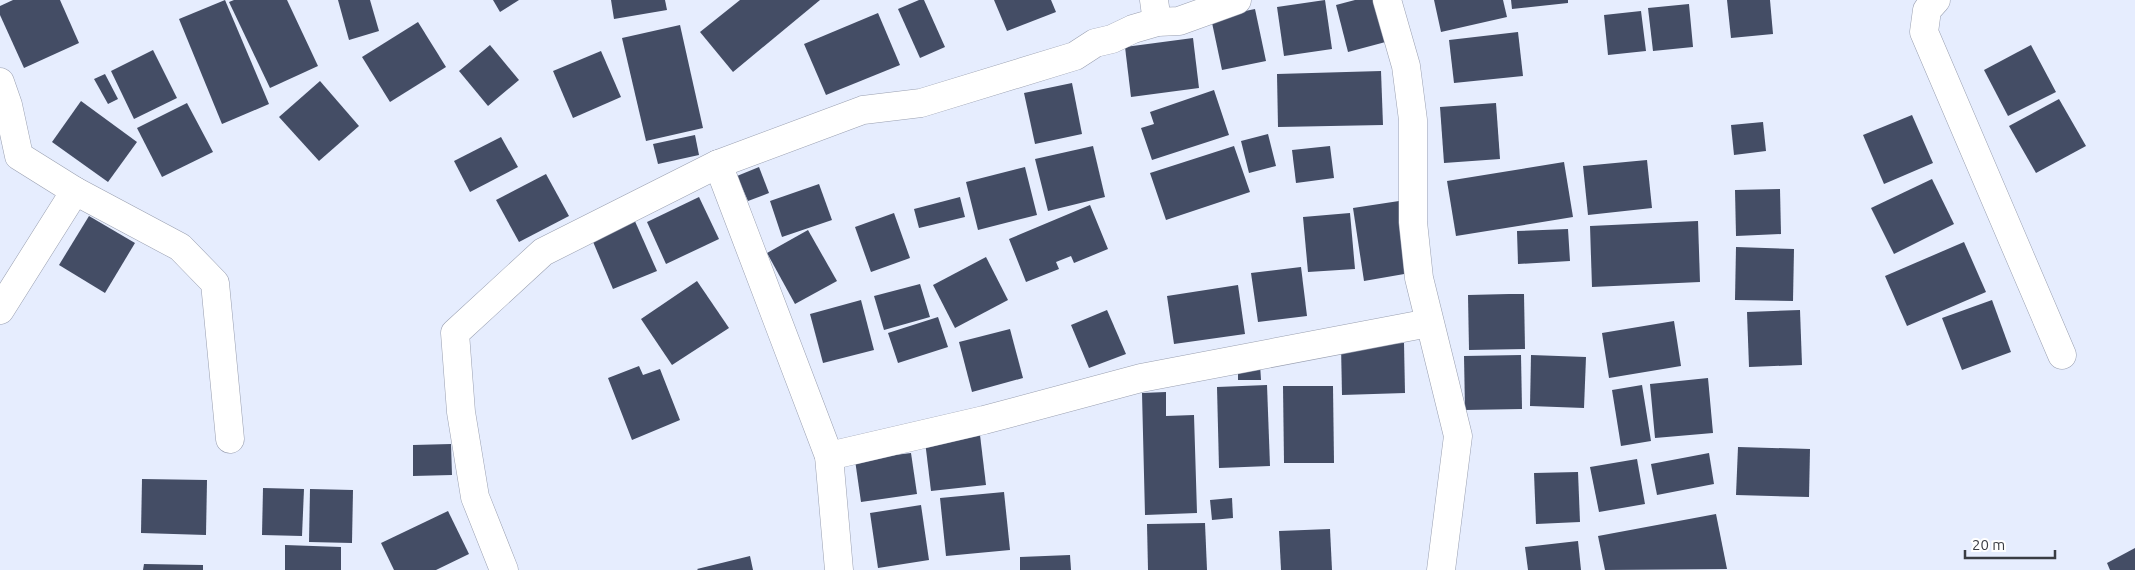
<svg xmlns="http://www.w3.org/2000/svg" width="2135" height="570" viewBox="0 0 2135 570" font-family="Ubuntu,sans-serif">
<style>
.building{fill:#444d65}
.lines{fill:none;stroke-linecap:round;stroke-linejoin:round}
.minor-casing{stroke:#999fb0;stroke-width:29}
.minor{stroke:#fff;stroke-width:28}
</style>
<rect width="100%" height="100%" fill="#e6edfe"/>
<g class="building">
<polygon points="13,0 60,0 79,43 24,68 0,15 0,6"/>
<polygon points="225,0 269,104 222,124 179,19"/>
<polygon points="234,0 287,0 318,66 270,88 229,2"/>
<polygon points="338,0 370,0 379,31 349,40"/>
<polygon points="493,0 519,0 500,12"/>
<polygon points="611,0 665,0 667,10 614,19"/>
<polygon points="740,0 820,0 733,72 700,32"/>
<polygon points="919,0 924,0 945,47 920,58 898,9"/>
<polygon points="994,0 1051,0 1056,12 1007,31"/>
<polygon points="1325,0 1332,49 1284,56 1277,7"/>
<polygon points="1355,0 1383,0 1393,40 1348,52 1336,5"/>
<polygon points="1434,0 1503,0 1507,17 1441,32"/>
<polygon points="1511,0 1568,0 1568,3 1512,9"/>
<polygon points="1727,0 1770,0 1773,34 1731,38"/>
<polygon points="1689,4 1693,47 1653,51 1648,8"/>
<polygon points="1255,9 1266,61 1222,70 1211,18"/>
<polygon points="1641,11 1646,51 1608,55 1604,15"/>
<polygon points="878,13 900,65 826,95 804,44"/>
<polygon points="418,22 446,67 390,102 362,57"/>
<polygon points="680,25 703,128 646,141 622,38"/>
<polygon points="1518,32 1523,76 1454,83 1449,40"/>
<polygon points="1193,38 1199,88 1131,97 1125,47"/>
<polygon points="490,45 519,80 488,106 459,71"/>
<polygon points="2031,45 2056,92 2008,116 1984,70"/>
<polygon points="153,50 177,98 134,119 111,71"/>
<polygon points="601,51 621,97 573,118 553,71"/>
<polygon points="1381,71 1383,125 1278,127 1277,74"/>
<polygon points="105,74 118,99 108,104 94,79"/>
<polygon points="320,81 359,126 319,161 279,117"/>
<polygon points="1072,83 1082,134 1035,144 1024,93"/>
<polygon points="1214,90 1229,135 1152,160 1141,128 1154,124 1150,112"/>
<polygon points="2059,99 2086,146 2036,173 2009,126"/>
<polygon points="81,101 137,142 108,182 52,142"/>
<polygon points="187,103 213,152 162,177 137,128"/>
<polygon points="1496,103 1500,159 1444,163 1440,107"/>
<polygon points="1912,115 1933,163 1884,184 1863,135"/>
<polygon points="1763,122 1766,151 1734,155 1731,125"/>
<polygon points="1268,134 1276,166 1249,173 1241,141"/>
<polygon points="695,135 699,155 658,164 653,144"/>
<polygon points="501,137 518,167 470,192 454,161"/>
<polygon points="1093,146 1105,197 1048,211 1035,159"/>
<polygon points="1234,146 1250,192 1166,220 1150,173"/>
<polygon points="1330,146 1334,178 1296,183 1292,150"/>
<polygon points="1647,160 1652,208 1588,215 1583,166"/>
<polygon points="1564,162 1573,217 1456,236 1447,181"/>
<polygon points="759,167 769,193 748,201 737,176"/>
<polygon points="1025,167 1037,215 978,230 966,182"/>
<polygon points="546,174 569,216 519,242 496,200"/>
<polygon points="1932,179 1954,224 1894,254 1871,208"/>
<polygon points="819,184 832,220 782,237 770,201"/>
<polygon points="1780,189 1781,234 1736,236 1735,190"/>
<polygon points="699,197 719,239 666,264 647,222"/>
<polygon points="960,197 965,217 919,228 914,209"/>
<polygon points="1399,201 1410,273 1364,281 1353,208"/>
<polygon points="1090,205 1108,249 1074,263 1071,256 1056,262 1059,269 1026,282 1009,239"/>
<polygon points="894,213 910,258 871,272 855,227"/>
<polygon points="1350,213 1355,269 1308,272 1303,217"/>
<polygon points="89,216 135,243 105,293 59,265"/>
<polygon points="634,219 657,271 613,289 591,237"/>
<polygon points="1698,221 1700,282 1592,287 1590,226"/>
<polygon points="1568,229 1570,261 1518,264 1517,231"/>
<polygon points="808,230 837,281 795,304 767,253"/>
<polygon points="1964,242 1986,292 1907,326 1885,276"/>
<polygon points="1736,247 1794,249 1793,301 1735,300"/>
<polygon points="986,257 1008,300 955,328 933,285"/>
<polygon points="1301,267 1307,316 1258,322 1251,273"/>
<polygon points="697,281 729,328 672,365 641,319"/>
<polygon points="920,284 930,317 884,330 874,296"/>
<polygon points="1238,285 1245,334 1174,344 1167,296"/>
<polygon points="1509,294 1524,294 1525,349 1469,350 1468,295"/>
<polygon points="861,300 874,350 823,363 810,314"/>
<polygon points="1992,300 2011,352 1962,370 1942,318"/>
<polygon points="1107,310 1126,354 1089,368 1071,325"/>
<polygon points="1800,310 1802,365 1749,367 1747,312"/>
<polygon points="938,317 948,347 898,363 888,333"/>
<polygon points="1674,321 1681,366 1609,378 1602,333"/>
<polygon points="1010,329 1023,378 972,392 959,342"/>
<polygon points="1404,343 1405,393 1342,395 1341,345"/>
<polygon points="1521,355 1522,409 1465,410 1464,356"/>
<polygon points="1531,355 1586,357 1584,408 1530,406"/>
<polygon points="1238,364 1260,364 1261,380 1238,380"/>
<polygon points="639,366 643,375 660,369 680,420 632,440 608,378"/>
<polygon points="1708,378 1713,433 1655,438 1650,384"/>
<polygon points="1267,385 1270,466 1219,468 1217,387"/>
<polygon points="1642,385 1651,441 1621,446 1612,390"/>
<polygon points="1283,386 1333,386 1334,463 1284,463"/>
<polygon points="1166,392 1166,416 1194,415 1197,513 1145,515 1142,393"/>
<polygon points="980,435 986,485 931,491 925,441"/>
<polygon points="451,444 452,475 413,476 413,445"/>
<polygon points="1738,447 1810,449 1809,497 1736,495"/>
<polygon points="911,453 917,494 861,502 855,460"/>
<polygon points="1709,453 1714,484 1657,495 1651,464"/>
<polygon points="1637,459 1645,504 1599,512 1590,467"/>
<polygon points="1578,472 1580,522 1536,524 1534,473"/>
<polygon points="142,479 207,480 206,535 141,533"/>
<polygon points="263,488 304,489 302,536 262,535"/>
<polygon points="310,489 353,490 352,543 309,542"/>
<polygon points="1004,492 1010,550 946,556 940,498"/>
<polygon points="1232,498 1233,518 1212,520 1210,500"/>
<polygon points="921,505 929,560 878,568 870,513"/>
<polygon points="448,511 469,554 436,570 394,570 381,543"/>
<polygon points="1716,514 1727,569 1605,570 1598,536"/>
<polygon points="1205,523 1207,570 1148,570 1147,524"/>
<polygon points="1330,529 1332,570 1281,570 1279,531"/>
<polygon points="1578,541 1581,570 1528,570 1525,547"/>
<polygon points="285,545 341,547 341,570 285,570"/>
<polygon points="2135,548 2135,570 2110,570 2107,563"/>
<polygon points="1070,555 1071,570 1020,570 1020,557"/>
<polygon points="750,556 753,570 698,570 697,569"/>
<polygon points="144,564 203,565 203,570 143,570"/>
</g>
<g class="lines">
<g class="minor-casing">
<g id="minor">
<polyline points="1154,0 1157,22"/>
<polyline points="1387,0 1406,66 1413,120 1413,222 1419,278 1458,436 1441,570"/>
<polyline points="1936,0 1927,10 1924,32 2062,355"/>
<polyline points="0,82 8,105 19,156 75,191 180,247 215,283 230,439"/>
<polyline points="718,164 829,456 839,570"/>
<polyline points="0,310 75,191"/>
<polyline points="829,456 984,420 1141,378 1429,323"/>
<polyline points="504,570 475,497 461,412 455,333 543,252 718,164 863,110 921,103 1075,56 1095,43 1112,39 1133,29 1157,22 1179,21 1237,0"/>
</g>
</g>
<use href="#minor" class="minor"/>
</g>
<path d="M1965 550v8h90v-8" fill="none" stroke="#393c43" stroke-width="2.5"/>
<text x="1972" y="550" font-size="15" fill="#393c43" stroke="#ffffff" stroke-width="4" paint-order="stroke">20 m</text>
</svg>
